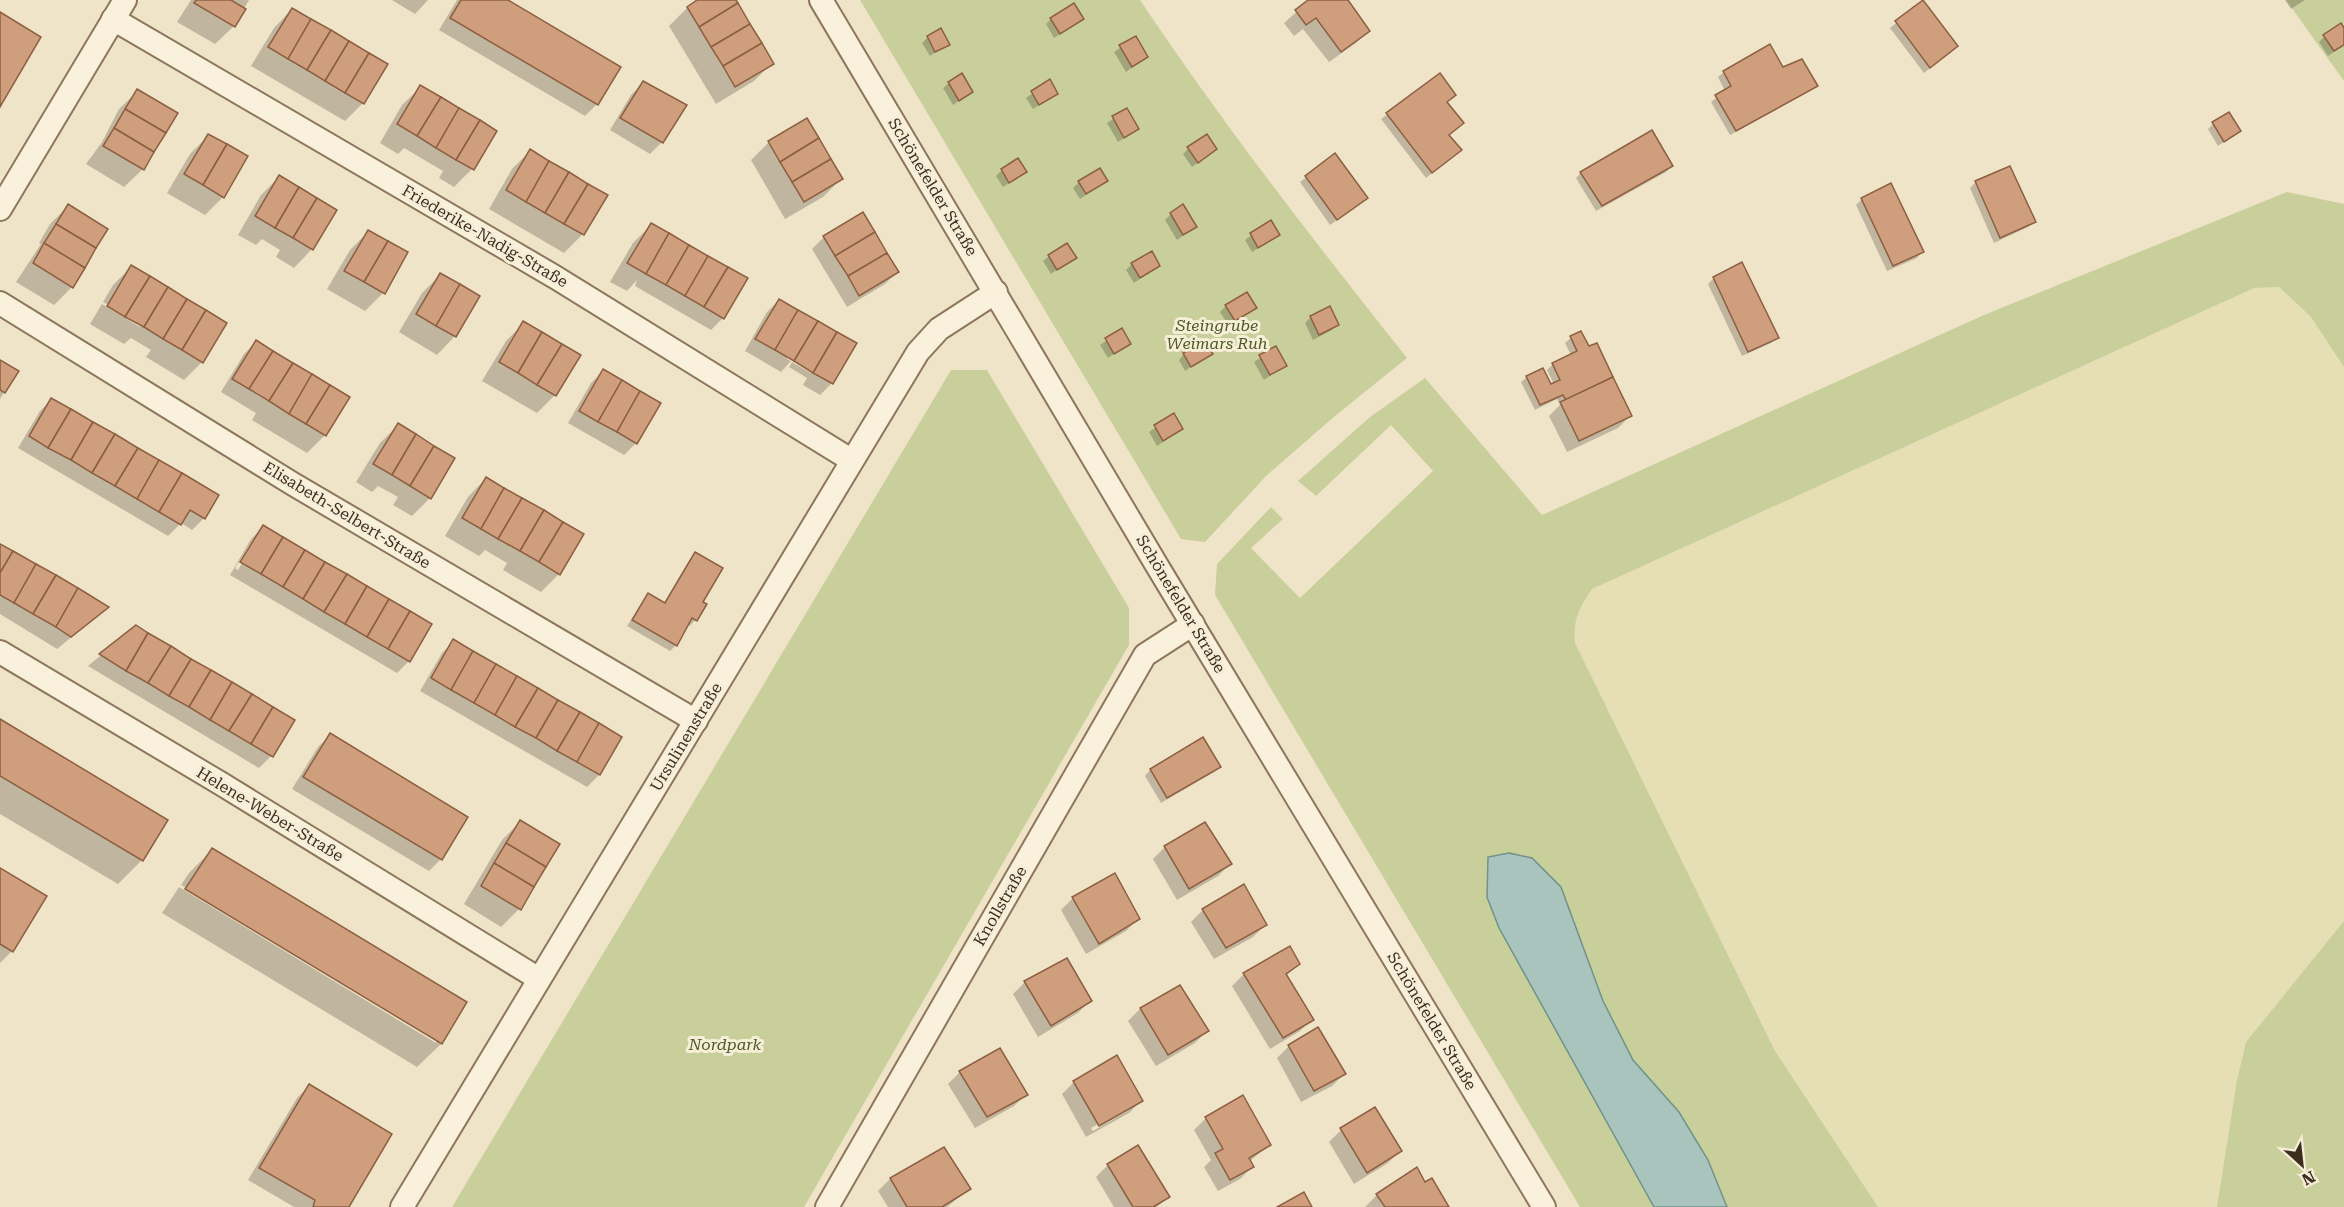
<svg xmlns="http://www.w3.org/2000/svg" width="2344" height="1207" viewBox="0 0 2344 1207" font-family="'Roboto Serif',serif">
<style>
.farmland{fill:#e6deb5}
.green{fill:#c9cf9b}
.water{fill:#a9c4bc;stroke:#6f938a;stroke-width:1.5}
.shadow{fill:#0003;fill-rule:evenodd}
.building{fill:#cf9f7d;stroke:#8d5f41;stroke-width:1.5}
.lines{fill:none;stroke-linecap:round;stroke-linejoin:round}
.street-casing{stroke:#8d765c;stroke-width:26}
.street{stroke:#faf1dc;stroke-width:22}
.labels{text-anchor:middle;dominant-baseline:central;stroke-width:6;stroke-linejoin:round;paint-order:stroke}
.street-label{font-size:16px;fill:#3d2e20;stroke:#f7eed8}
.park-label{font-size:16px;font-style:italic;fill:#4d5a26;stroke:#f7eed8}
</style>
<rect width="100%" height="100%" fill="#f0e4c8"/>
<polygon class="farmland" points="2279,287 2311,317 2344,367 2344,921 2246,1042 2237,1080 2217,1207 1878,1207 1775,1051 1575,643 1574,624 1581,606 1592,589 2254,288"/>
<g class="green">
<path d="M860,0H1140C1223,124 1314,241 1407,358L1335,416L1267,475L1205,542L1181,539Z"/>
<polygon points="2286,0 2344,0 2344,81"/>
<path d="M2287,192L2344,204V367L2311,317L2279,287L2254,288L1592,589C1579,609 1573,618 1575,643L1775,1051L1878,1207H1580L1215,595L1217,564L1271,507L1283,519L1251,548L1300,598L1433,471L1391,425L1316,496L1298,481L1370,417L1425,378L1542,515L1984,315Z"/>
<polygon points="951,370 987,370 1129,608 1129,645 804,1207 452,1207"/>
<polygon points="2344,921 2344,1207 2217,1207 2237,1080 2246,1042"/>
</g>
<polygon class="water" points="1509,853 1532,858 1561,887 1603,1001 1633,1060 1679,1112 1708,1160 1727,1207 1654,1207 1499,928 1487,897 1488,857"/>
<g class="shadow">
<polygon points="191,0 249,0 234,26 215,44 177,22"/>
<polygon points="392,0 428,0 415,14"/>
<polygon points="457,0 505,0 597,104 585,116 439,30"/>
<polygon points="700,0 734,0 772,63 754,81 716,104 669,26 687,8"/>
<polygon points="1310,0 1346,0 1368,31 1356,43 1329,62 1303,29 1294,36 1284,23"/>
<polygon points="2285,0 2305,0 2291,9"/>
<polygon points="1923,2 1951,51 1924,73 1890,28"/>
<polygon points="292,9 363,103 345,121 251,66 274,28"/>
<polygon points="1051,19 1082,19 1054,38 1046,24"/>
<polygon points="2344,31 2344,45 2328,56 2319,42 2324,37"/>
<polygon points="928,37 948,44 930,56 922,43"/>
<polygon points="1135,38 1146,57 1126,72 1114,52"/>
<polygon points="1782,69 1816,86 1810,91 1730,135 1711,102 1725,91 1718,77 1724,72"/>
<polygon points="1439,75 1446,102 1447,136 1454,155 1426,178 1381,119"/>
<polygon points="1049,81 1057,93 1033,109 1026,98"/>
<polygon points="643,83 662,142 650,154 610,130 631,95"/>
<polygon points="949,83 971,92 953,105 943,88"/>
<polygon points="421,87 495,131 472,169 454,187 439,178 443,171 404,148 398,154 380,143 402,105"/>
<polygon points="138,91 143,169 124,187 86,164 102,142 119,109"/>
<polygon points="1126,110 1137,129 1118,142 1107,123"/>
<polygon points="2213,124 2239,131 2218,146 2208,129"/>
<polygon points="208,136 223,197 205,215 167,193 190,154"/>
<polygon points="769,142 841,179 823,197 785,219 751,160"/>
<polygon points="1188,149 1216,149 1192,167 1183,154"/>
<polygon points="530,151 606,196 583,234 564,253 489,209 512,169"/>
<polygon points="1334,156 1360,203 1330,225 1300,182"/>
<polygon points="1671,166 1666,172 1596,211 1576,178 1581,173"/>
<polygon points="1002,170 1025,172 1003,187 996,176"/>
<polygon points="279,177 312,249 294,268 276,257 280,250 262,239 256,245 238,235 261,195"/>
<polygon points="1106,181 1080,199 1073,188 1079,182"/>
<polygon points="1976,182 2034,222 2028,227 1994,243 1970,188"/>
<polygon points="1891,185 1922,252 1917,258 1887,271 1856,205 1861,200"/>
<polygon points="68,206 72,287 54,305 16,282 41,244 39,243 50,224"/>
<polygon points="1171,214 1195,227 1177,240 1165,220"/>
<polygon points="1270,222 1278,235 1252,252 1245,240"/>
<polygon points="651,225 723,318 711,330 635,286 637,280 627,291 610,282 633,243"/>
<polygon points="368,232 383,293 365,311 327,289 350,250"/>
<polygon points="824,237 897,272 885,284 847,307 812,249"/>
<polygon points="1049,256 1075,257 1051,274 1043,261"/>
<polygon points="1132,264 1159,266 1134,283 1126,270"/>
<polygon points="131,267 202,362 184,380 146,357 151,350 131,338 124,344 90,324 102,304 140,327 140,323 103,302 113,285"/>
<polygon points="440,275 478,297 455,336 437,355 399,332 422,293"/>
<polygon points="1714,278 1777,338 1771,343 1742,356 1708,284"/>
<polygon points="779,300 832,383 820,395 803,385 807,378 789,367 792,362 811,373 811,369 788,356 787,359 791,361 781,372 745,351 767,312"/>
<polygon points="1226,306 1255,308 1229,326 1220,312"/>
<polygon points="1329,308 1337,325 1332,330 1313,340 1305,323 1310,318"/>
<polygon points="524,323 555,395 537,413 482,381 506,341"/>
<polygon points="1121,330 1129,343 1108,358 1100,345"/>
<polygon points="1571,338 1630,416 1618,428 1567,452 1549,416 1560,405 1557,399 1535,410 1521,382 1527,377 1550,386 1554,384 1547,370 1553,364 1571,355 1565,343"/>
<polygon points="256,342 325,435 307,453 252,420 256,413 221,392 244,354"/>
<polygon points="1275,348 1285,365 1264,380 1254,362"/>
<polygon points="1211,353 1185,371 1179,360 1184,354"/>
<polygon points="0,362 16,372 0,399"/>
<polygon points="603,371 636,443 624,455 568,423 591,383"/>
<polygon points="52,399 204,518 192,530 181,523 168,536 18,448 40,411"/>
<polygon points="1174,415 1182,429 1157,446 1149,432"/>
<polygon points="398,425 430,498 412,516 393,505 398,497 378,486 372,492 356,482 380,443"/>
<polygon points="486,478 559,574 541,592 503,570 507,563 485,550 479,556 445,536 468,497"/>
<path d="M263,527L409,661L397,673L230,575L251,539ZM253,539H256L238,570L235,568Z"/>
<polygon points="0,545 107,608 57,649 0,614"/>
<polygon points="695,554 701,602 705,605 695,620 690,626 687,624 676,645 670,651 627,626 648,595 663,604 690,559"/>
<polygon points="136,626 293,720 271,756 259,768 88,666"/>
<polygon points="454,641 620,737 599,775 587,787 420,691 442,653"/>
<polygon points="0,721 166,821 142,860 118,884 0,814"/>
<polygon points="330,735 441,859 429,871 292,789 318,747"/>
<polygon points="1203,739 1219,766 1214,772 1161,803 1145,776 1150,770"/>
<polygon points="520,822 519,909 501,927 464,904 502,840"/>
<polygon points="1165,847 1230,864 1218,876 1177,900 1153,859"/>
<polygon points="212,850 465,1003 441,1044 417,1067 162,913 179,887 436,1043 436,1039 181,885 189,873"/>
<polygon points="0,869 12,951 0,963"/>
<polygon points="1073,898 1138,919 1126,931 1086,954 1061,910"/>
<polygon points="1203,910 1265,925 1253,937 1214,959 1191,922"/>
<polygon points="1298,964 1285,977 1312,1019 1300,1031 1270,1049 1232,986 1244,974"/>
<polygon points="1025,982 1090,1001 1078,1013 1038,1037 1013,994"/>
<polygon points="1180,987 1207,1031 1195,1043 1156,1066 1128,1021 1140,1009"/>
<polygon points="1289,1046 1344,1074 1332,1086 1301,1102 1277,1058"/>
<polygon points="960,1072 1026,1094 1014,1106 975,1128 948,1084"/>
<path d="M1074,1082L1141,1101L1129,1113L1086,1137L1062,1094ZM1129,1107V1110L1093,1131L1091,1128Z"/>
<polygon points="309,1086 347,1207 294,1207 248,1180 297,1098"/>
<polygon points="1374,1109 1400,1151 1388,1163 1354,1184 1329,1142 1341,1130"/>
<polygon points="1206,1118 1269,1145 1249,1162 1252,1167 1240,1179 1218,1191 1204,1167 1211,1160 1194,1130"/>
<polygon points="944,1149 969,1189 947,1207 888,1207 878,1191 890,1179"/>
<polygon points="1108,1165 1168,1197 1157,1207 1114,1207 1096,1177"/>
<polygon points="1425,1185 1447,1207 1365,1207 1377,1195"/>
</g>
<g class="building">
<polygon points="196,0 231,0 246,9 235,27 194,3"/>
<polygon points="461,0 508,0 621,67 598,105 450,18"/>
<polygon points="697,0 736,0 738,3 699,27 687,7"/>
<polygon points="1308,0 1348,0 1370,31 1341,52 1316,18 1306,25 1295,10"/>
<polygon points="1923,0 1958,46 1930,68 1895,21"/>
<polygon points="738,3 750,24 711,47 699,27"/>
<polygon points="1074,3 1084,19 1060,34 1050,18"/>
<polygon points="292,8 311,19 288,59 268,47"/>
<polygon points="0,12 41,37 0,107"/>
<polygon points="311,19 331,30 307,70 288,59"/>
<polygon points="2341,23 2344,28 2344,45 2334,51 2323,35"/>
<polygon points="750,24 762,43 723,66 711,47"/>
<polygon points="941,28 950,45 935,52 927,36"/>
<polygon points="331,30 349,41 325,81 307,70"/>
<polygon points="1136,36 1148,57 1132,67 1119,45"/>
<polygon points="349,41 369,53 345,93 325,81"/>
<polygon points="762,43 774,64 735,87 723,66"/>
<polygon points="1770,44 1783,67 1802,59 1818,86 1736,131 1715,95 1731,86 1723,71"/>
<polygon points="369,53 388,64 364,104 345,93"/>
<polygon points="962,73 973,92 959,101 948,82"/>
<polygon points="1440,73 1456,95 1447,102 1464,123 1449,135 1462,150 1432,173 1386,113"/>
<polygon points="1050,79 1058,94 1039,105 1031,91"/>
<polygon points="643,81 687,105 663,143 620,118"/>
<polygon points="420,85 441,97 417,136 397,124"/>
<polygon points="137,89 178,113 166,133 125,109"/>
<polygon points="441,97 459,108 436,148 417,136"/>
<polygon points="459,108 480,120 456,160 436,148"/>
<polygon points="1127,108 1139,129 1124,138 1112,116"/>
<polygon points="125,109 166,133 154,152 114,128"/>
<polygon points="2229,112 2241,131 2224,142 2212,122"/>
<polygon points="807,118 819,138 780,162 768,141"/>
<polygon points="480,120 497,131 474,170 456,160"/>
<polygon points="114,128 154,152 144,170 103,146"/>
<polygon points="1652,130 1673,166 1602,206 1580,172"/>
<polygon points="208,134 227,144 203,185 184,174"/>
<polygon points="1207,134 1217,149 1198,163 1187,147"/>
<polygon points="819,138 831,159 792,182 780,162"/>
<polygon points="227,144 248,156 224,198 203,185"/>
<polygon points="530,149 549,161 526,202 506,190"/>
<polygon points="1335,153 1368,198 1337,220 1305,176"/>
<polygon points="1018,158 1027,172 1009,183 1001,169"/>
<polygon points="831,159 843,179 804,202 792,182"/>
<polygon points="549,161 569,172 545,213 526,202"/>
<polygon points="2010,166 2036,222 2000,238 1975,181"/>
<polygon points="1100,168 1108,181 1086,194 1078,181"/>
<polygon points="569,172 588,184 564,224 545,213"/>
<polygon points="279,175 299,187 275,228 255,216"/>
<polygon points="1891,183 1924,252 1893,266 1861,198"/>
<polygon points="588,184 608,195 584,235 564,224"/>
<polygon points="299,187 317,198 293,238 275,228"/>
<polygon points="317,198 337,210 313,250 293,238"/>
<polygon points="68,204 108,229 96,248 56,224"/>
<polygon points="1183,204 1197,227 1183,235 1170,213"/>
<polygon points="863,212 875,232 835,256 823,236"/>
<polygon points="1271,220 1280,235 1258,248 1250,233"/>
<polygon points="651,223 669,233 646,274 627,263"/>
<polygon points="56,224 96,248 85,268 44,243"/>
<polygon points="368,230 388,241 364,282 344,271"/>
<polygon points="875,232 887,253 848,276 835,256"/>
<polygon points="669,233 689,245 666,285 646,274"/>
<polygon points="388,241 408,252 385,294 364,282"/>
<polygon points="44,243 85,268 73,288 33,263"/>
<polygon points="1067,243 1077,258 1057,270 1048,255"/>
<polygon points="689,245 708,256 685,296 666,285"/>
<polygon points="1152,251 1160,266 1140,278 1131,263"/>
<polygon points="887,253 899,272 859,296 848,276"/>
<polygon points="708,256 728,267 704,307 685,296"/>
<polygon points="1742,262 1779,338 1748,352 1713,277"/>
<polygon points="131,265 150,276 125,317 107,306"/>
<polygon points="728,267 748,278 724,319 704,307"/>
<polygon points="440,273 460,284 436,326 416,314"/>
<polygon points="150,276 168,287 144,327 125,317"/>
<polygon points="460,284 480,296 456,337 436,326"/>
<polygon points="168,287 187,299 163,339 144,327"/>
<polygon points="1247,292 1257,308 1235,321 1225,305"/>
<polygon points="187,299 206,310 182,350 163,339"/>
<polygon points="779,299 798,310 775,350 755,339"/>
<polygon points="1330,306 1339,325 1319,335 1310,316"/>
<polygon points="206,310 227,323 203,363 182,350"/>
<polygon points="798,310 818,321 794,361 775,350"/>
<polygon points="523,321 542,332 518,373 499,362"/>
<polygon points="818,321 837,332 813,373 794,361"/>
<polygon points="1122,328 1131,344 1114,354 1105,338"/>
<polygon points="1581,331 1589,346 1597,343 1613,377 1566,400 1563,395 1540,405 1526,376 1543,368 1551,384 1560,380 1552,363 1577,351 1570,336"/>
<polygon points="542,332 562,344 537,385 518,373"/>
<polygon points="837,332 857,343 833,384 813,373"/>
<polygon points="256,340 273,351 249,389 232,379"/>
<polygon points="1205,341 1213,354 1191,367 1183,353"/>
<polygon points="562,344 581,355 556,396 537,385"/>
<polygon points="1276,346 1287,366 1270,375 1259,355"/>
<polygon points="273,351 293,363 269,401 249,389"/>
<polygon points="0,360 19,371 5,393 0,390"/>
<polygon points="293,363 312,374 289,414 269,401"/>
<polygon points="603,369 622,380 598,422 579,411"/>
<polygon points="312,374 330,385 306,424 289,414"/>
<polygon points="1613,377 1632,416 1579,441 1560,402"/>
<polygon points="622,380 640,391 617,432 598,422"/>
<polygon points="330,385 350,397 326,436 306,424"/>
<polygon points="640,391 661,403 637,444 617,432"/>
<polygon points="51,398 71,409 48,448 29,436"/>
<polygon points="71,409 93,422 71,460 48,448"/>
<polygon points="1174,413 1183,429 1163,441 1154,425"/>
<polygon points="93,422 115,434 92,473 71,460"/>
<polygon points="398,423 416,434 392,475 373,464"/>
<polygon points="115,434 138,448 115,486 92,473"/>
<polygon points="416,434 434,446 410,486 392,475"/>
<polygon points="434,446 455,458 431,499 410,486"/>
<polygon points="138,448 159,460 137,499 115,486"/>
<polygon points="159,460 182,473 159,512 137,499"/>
<polygon points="182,473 219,495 205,519 190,510 181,525 159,512"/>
<polygon points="486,477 504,488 481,529 462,518"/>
<polygon points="504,488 522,498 498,539 481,529"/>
<polygon points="522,498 544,510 520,551 498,539"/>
<polygon points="544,510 563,522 539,562 520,551"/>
<polygon points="563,522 584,534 560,575 539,562"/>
<polygon points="263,525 283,537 261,574 240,562"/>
<polygon points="283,537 305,550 283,587 261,574"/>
<polygon points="0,544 13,551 0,573"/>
<polygon points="305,550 325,562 303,599 283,587"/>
<polygon points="13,551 36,564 14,603 0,595 0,573"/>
<polygon points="695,552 723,568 703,602 707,604 697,621 692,618 677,646 632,620 648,593 665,603"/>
<polygon points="325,562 347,574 324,612 303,599"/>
<polygon points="36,564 56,575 33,614 14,603"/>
<polygon points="347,574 367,586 345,624 324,612"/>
<polygon points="56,575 78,588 56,627 33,614"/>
<polygon points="367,586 389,599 367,637 345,624"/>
<polygon points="78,588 109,607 71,637 56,627"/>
<polygon points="389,599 410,611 388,649 367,637"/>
<polygon points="410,611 432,624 410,662 388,649"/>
<polygon points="136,625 148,633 126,671 99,654"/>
<polygon points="148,633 171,646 148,683 126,671"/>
<polygon points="453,639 473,651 451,690 431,678"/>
<polygon points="171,646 191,659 169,696 148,683"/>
<polygon points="473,651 496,664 474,703 451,690"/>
<polygon points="191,659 211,670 189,707 169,696"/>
<polygon points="496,664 517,676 495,715 474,703"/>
<polygon points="211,670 232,682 210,720 189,707"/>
<polygon points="517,676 538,688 515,727 495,715"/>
<polygon points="232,682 252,694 229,731 210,720"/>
<polygon points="538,688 558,700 536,738 515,727"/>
<polygon points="252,694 273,707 251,744 229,731"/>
<polygon points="558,700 580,712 557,751 536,738"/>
<polygon points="273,707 295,720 273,757 251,744"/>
<polygon points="580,712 599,723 577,762 557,751"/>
<polygon points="0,719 168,820 143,861 0,776"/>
<polygon points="599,723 622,737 600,775 577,762"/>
<polygon points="330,733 468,817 442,860 303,777"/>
<polygon points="1203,737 1221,767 1167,798 1150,769"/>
<polygon points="520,820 560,844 546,867 506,843"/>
<polygon points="1205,822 1232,864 1189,889 1164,846"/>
<polygon points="506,843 546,867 534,887 494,863"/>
<polygon points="212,848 467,1002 442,1044 185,889"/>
<polygon points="494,863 534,887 521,910 481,886"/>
<polygon points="0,868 47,896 13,952 0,944"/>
<polygon points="1115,873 1140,919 1099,944 1072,897"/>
<polygon points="1244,884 1267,925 1226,948 1202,909"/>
<polygon points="1290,946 1300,964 1286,974 1314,1020 1283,1038 1243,973"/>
<polygon points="1067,958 1092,1001 1051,1026 1024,981"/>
<polygon points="1180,985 1209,1031 1168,1055 1140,1008"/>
<polygon points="1318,1027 1346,1074 1314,1091 1288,1045"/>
<polygon points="1000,1048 1028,1095 987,1117 959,1071"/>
<polygon points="1117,1055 1143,1101 1099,1126 1073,1081"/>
<polygon points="309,1084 392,1134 349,1207 313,1207 315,1200 259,1168"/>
<polygon points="1243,1095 1271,1145 1249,1158 1254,1167 1230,1180 1215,1153 1223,1149 1205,1117"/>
<polygon points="1375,1107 1402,1151 1367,1173 1340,1128"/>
<polygon points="1138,1145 1170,1197 1153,1207 1133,1207 1107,1164"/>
<polygon points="944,1147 971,1189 942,1207 907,1207 890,1178"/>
<polygon points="1417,1167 1425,1182 1432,1178 1449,1207 1385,1207 1376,1194"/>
<polygon points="1304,1192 1312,1207 1277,1207"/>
</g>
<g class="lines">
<g class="street-casing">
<g id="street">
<polyline points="821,0 1156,564 1544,1207"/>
<polyline points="113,19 555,277 851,460"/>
<polyline points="0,209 125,0"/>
<polyline points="0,303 293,484 696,721"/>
<polyline points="0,652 220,783 539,979"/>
<polyline points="402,1207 918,352 939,329 996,292"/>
<polyline points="827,1207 1145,655 1193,624"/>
</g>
</g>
<use href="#street" class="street"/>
</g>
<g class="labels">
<g class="street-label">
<text transform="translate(933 187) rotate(59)">Schönefelder Straße</text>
<text transform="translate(485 236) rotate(30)">Friederike-Nadig-Straße</text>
<text transform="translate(347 515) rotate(31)">Elisabeth-Selbert-Straße</text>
<text transform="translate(1181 604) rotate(59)">Schönefelder Straße</text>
<text transform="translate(686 737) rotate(-59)">Ursulinenstraße</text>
<text transform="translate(270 814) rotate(31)">Helene-Weber-Straße</text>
<text transform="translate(1000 906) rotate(-60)">Knollstraße</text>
<text transform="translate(1432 1021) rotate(59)">Schönefelder Straße</text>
</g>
<g class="park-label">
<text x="1217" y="325">Steingrube<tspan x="1217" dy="18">Weimars Ruh</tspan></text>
<text x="725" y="1044">Nordpark</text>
</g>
</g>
<g transform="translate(2302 1165) rotate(153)" stroke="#f7eed8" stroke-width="4.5" paint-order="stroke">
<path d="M0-4.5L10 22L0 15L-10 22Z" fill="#3d2e20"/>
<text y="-9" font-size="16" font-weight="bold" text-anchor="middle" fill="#3d2e20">N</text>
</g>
</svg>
